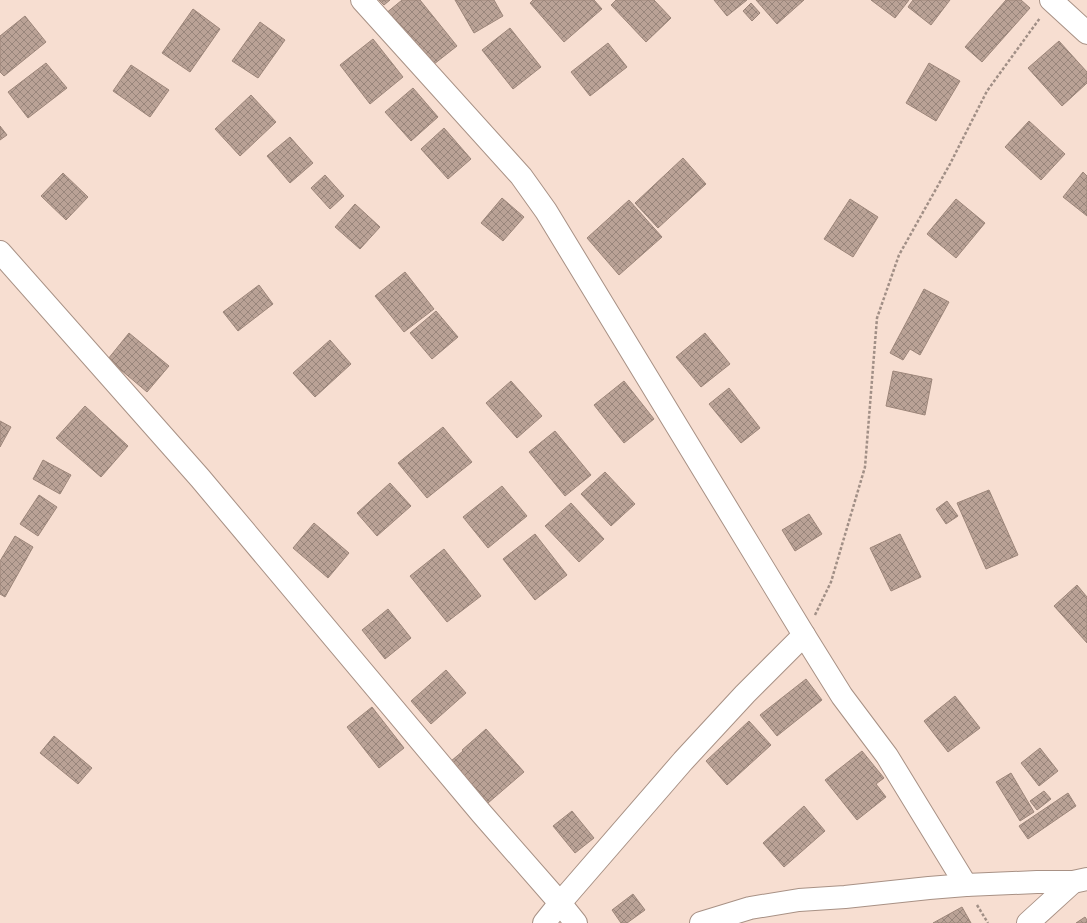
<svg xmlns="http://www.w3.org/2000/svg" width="1087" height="923" viewBox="0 0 1087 923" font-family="Mulish,sans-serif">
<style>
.building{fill:url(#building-cross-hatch);stroke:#9d867a}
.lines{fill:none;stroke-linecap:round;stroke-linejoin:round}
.minor-casing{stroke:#a89185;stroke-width:24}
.path{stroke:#a18f86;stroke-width:2.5;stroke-dasharray:3 2;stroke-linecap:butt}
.minor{stroke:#fff;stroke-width:22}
</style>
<defs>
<pattern id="building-cross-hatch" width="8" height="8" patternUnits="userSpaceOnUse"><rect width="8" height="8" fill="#baa296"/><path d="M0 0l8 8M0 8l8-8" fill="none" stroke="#98857b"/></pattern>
</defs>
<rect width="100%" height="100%" fill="#f7ded1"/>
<g class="building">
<polygon points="379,0 390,0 384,5"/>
<polygon points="402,0 420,0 457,46 429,68 385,14"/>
<polygon points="455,0 494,0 503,16 474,33"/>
<polygon points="533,0 594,0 602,9 564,42 530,3"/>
<polygon points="616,0 654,0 671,18 646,42 611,5"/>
<polygon points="714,0 747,0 727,16"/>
<polygon points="756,0 804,0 777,24"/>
<polygon points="871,0 909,0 895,18"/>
<polygon points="913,0 950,0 931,25 908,7"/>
<polygon points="1006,0 1021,0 1030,8 982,62 965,47"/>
<polygon points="751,3 760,13 752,21 743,11"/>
<polygon points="193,9 220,29 190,72 162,53"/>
<polygon points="25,16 46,42 4,76 0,72 0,36"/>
<polygon points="260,22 285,40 258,78 232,61"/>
<polygon points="510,28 541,67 513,89 482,50"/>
<polygon points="373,39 403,77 370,104 340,65"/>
<polygon points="1059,41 1087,72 1087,83 1062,106 1028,68"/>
<polygon points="608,43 627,67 590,96 571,72"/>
<polygon points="46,63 67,88 28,118 8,92"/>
<polygon points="929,63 960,81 936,121 906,103"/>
<polygon points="131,65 169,90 150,117 113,91"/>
<polygon points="413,88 438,117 411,141 385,112"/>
<polygon points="251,95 276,122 240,156 215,129"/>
<polygon points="1029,121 1065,154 1041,180 1005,147"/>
<polygon points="0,126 7,135 0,140"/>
<polygon points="444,128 471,159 448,179 421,149"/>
<polygon points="290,137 313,163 290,183 267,156"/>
<polygon points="683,158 706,184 658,228 635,203"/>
<polygon points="1083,172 1087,176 1087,216 1063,197"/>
<polygon points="63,173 88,197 66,220 41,196"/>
<polygon points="325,175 344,196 330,209 311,188"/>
<polygon points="502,198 524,217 503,241 481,223"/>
<polygon points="850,199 878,217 853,257 824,239"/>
<polygon points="956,199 985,223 956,258 927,234"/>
<polygon points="629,200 662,237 619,275 587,238"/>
<polygon points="355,204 380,227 360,249 335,227"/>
<polygon points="405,272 434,309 404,332 375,296"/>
<polygon points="259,285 273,304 238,331 223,312"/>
<polygon points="924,289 949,302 920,355 910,349 903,360 890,353"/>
<polygon points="436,311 458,337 432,359 410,333"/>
<polygon points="129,333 169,366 147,392 108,359"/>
<polygon points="705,333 730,364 701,387 676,357"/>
<polygon points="330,340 351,364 315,397 293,373"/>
<polygon points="893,371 932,379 925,415 886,406"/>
<polygon points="511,381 542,416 517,438 486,403"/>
<polygon points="624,381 654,419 624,443 594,405"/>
<polygon points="729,388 760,428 741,443 709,404"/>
<polygon points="85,406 128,446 101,477 56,438"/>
<polygon points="0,421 11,427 0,447"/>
<polygon points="443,427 472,462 427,498 398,463"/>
<polygon points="555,431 591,475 565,496 529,452"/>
<polygon points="43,460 71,475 60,494 33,479"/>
<polygon points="605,472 635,504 611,526 581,494"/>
<polygon points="390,483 411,506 377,536 357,513"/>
<polygon points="502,486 527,516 488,548 463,517"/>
<polygon points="989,490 1018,555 986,569 957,503"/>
<polygon points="39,495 57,507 38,536 20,524"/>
<polygon points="947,501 958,516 946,524 936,509"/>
<polygon points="571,503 604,539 579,562 545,526"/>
<polygon points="809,514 822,534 795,551 782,530"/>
<polygon points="314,523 349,553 328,578 293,548"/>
<polygon points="535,534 567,575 535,600 503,559"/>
<polygon points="900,534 921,577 891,591 870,548"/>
<polygon points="15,536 33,547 5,597 0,594 0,561"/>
<polygon points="444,549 481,596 447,622 410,576"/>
<polygon points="1077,585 1087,597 1087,643 1054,606"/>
<polygon points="388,609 411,638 385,659 362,630"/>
<polygon points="446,670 466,693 431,724 411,701"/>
<polygon points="806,679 822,700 777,736 760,715"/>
<polygon points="955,696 980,728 948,752 924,721"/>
<polygon points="372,707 404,748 379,768 347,727"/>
<polygon points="749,721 771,745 727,785 706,761"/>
<polygon points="486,729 524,772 488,803 451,761 463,751 462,750"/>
<polygon points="54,736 92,768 78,784 40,753"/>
<polygon points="1040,748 1058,771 1039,786 1021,763"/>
<polygon points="862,751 884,778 876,784 886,797 857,820 825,780"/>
<polygon points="1011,773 1034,812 1020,821 996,782"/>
<polygon points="1044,791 1051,799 1037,810 1030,801"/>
<polygon points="1068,793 1076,806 1028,839 1019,826"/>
<polygon points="804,806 825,831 784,867 763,843"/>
<polygon points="572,811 594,838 575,853 553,826"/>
<polygon points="633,894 645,910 627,923 621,923 612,910"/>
<polygon points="962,907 971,923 933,923"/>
<polygon points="1085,917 1087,920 1087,923 1076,923"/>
</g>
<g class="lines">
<g class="minor-casing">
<g id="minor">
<polyline points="362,0 521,176 546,211 804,635 842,696 887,756 966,885"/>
<polyline points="1051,0 1087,33"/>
<polyline points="0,252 200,478 482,814 560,903 576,923"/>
<polyline points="544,923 560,903 683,761 745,694 804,635"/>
<polyline points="701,923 750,908 799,900 845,897 929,888 966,885 1037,882 1073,882 1087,879"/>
<polyline points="1028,923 1073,882"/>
</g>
</g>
<g class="path">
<polyline points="815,615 831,582 865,467 877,318 899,255 950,164 987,91 1040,18"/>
<polyline points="977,905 988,923"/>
</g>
<use href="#minor" class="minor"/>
</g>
</svg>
